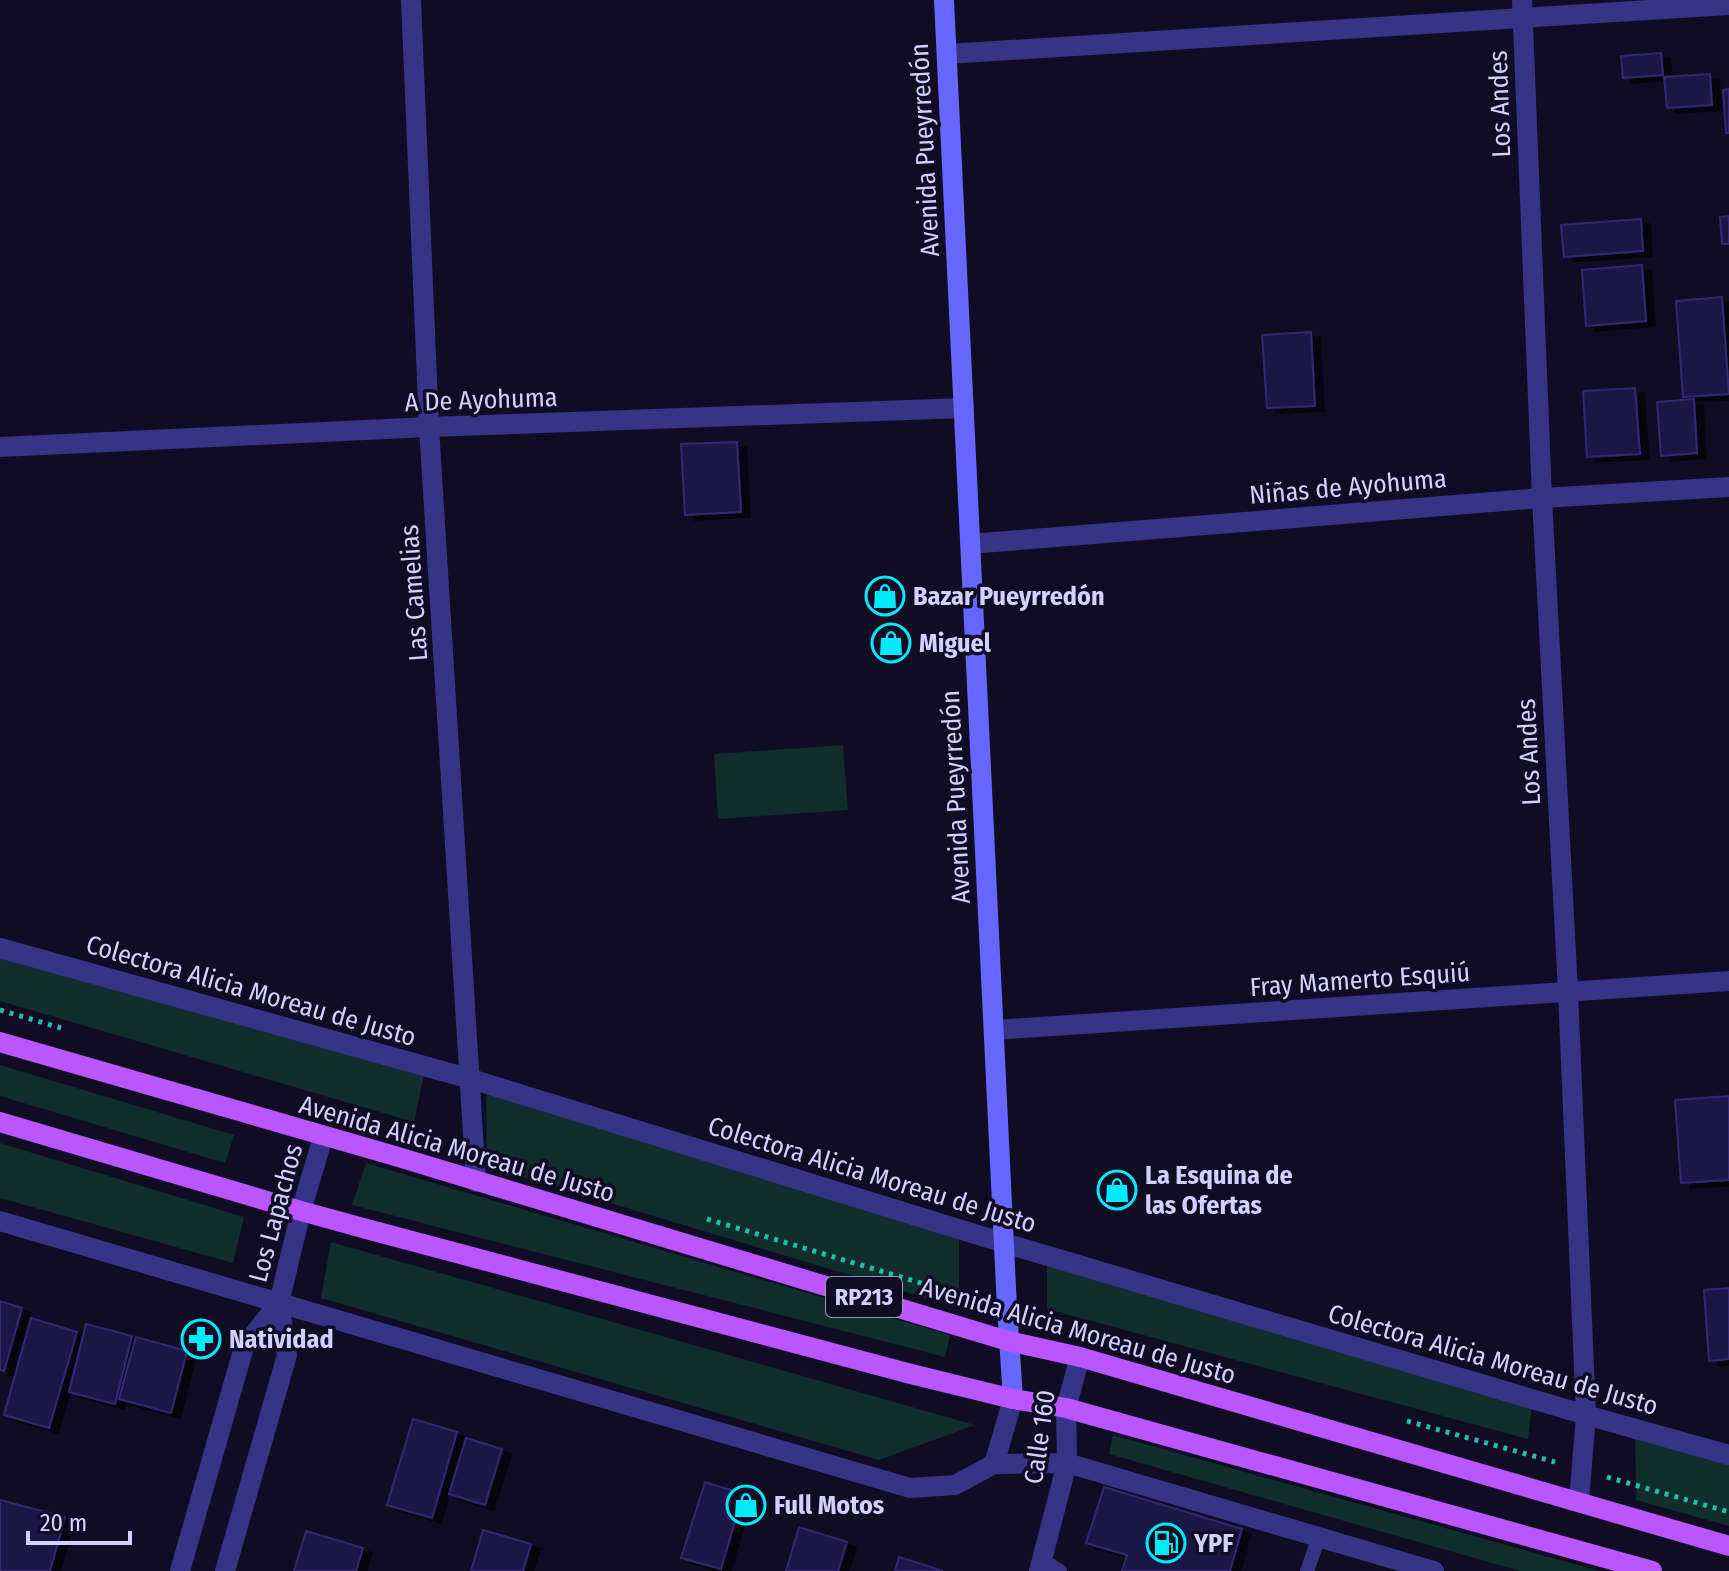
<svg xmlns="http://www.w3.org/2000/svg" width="1729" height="1571" viewBox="0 0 1729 1571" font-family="'Fira Sans Condensed',sans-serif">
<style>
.green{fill:#0f2e2c}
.building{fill:#1f1746;stroke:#342873;stroke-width:2;filter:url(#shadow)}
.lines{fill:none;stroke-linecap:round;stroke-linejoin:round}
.path{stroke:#26bbad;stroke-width:5;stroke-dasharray:4 6;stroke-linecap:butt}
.service{stroke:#353486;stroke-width:14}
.minor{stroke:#353486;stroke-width:20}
.secondary{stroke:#6667ff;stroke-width:20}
.primary{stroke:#ba56ff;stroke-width:20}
.labels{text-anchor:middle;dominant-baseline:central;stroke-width:7;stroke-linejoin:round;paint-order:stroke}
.shield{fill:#100c24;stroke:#9894bd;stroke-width:2}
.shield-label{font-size:24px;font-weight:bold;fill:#d3cfff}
.street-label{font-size:26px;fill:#d3cfff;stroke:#100c24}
.poi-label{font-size:26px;font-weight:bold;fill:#d3cfff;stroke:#100c24;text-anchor:start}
</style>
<defs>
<filter id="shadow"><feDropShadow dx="9" dy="5" stdDeviation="0" flood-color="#0009"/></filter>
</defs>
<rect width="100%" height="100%" fill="#100c24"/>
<g class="green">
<polygon points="843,745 848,810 718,819 714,754"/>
<polygon points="0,954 424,1075 414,1122 0,1001"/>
<polygon points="0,1065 234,1135 225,1163 0,1096"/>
<polygon points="486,1091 959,1228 959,1308 487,1166"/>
<polygon points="0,1143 244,1217 233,1263 0,1198"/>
<polygon points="366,1163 950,1335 945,1357 352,1205"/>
<polygon points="331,1242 975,1425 879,1460 321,1298"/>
<polygon points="1047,1253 1533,1397 1528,1439 1047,1309"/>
<polygon points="1635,1424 1729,1451 1729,1526 1636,1500"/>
<polygon points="1113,1435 1599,1571 1520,1571 1109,1454"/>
</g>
<g class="building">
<polygon points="1661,53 1663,75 1623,78 1621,56"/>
<polygon points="1710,74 1712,105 1667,108 1664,77"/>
<polygon points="1729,89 1729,133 1726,133 1723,90"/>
<polygon points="1729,216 1729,244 1722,244 1720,217"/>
<polygon points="1641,219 1643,251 1564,257 1561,225"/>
<polygon points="1642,265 1646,321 1586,326 1582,270"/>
<polygon points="1722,297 1729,394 1683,397 1676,301"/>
<polygon points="1311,332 1315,406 1267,408 1262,335"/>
<polygon points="1635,388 1640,454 1587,457 1583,391"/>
<polygon points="1694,399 1697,453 1661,456 1657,402"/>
<polygon points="737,442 741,512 685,515 681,444"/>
<polygon points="1729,1096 1729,1180 1681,1183 1675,1100"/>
<polygon points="1729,1288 1729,1359 1709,1361 1704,1290"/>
<polygon points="0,1301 22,1308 4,1371 0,1370"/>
<polygon points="31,1318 77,1332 49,1428 4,1415"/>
<polygon points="86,1324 132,1336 115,1404 69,1392"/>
<polygon points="136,1337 187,1351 171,1413 119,1399"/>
<polygon points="413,1419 457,1432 432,1518 387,1505"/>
<polygon points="466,1438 502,1449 485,1505 449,1494"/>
<polygon points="705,1482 743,1494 721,1569 681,1558"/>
<polygon points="1104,1487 1242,1529 1230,1571 1122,1571 1127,1555 1086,1543"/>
<polygon points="0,1500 65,1517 50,1571 0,1571"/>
<polygon points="799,1527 847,1542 838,1571 786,1571"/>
<polygon points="483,1530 531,1544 523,1571 471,1571"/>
<polygon points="306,1531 363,1548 356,1571 294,1571"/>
<polygon points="899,1557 943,1571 895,1571"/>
</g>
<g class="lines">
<g class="path">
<polyline points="0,1010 61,1028"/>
<polyline points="707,1219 981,1301"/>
<polyline points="1407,1421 1555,1462"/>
<polyline points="1607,1477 1729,1512"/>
</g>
<g class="service">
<polyline points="1042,1560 1060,1571"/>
<polyline points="1307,1571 1319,1537"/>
</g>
<g class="minor">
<polyline points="411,0 429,427 476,1182"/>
<polyline points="1522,0 1542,498 1568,992 1586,1415 1579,1501"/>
<polyline points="947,54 1729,5"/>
<polyline points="0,447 429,427 964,408"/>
<polyline points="970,544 1542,498 1729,487"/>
<polyline points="0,948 471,1079 1004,1243 1586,1415 1729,1455"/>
<polyline points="994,1030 1729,981"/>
<polyline points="0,1221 910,1488 955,1485 994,1464 1013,1399"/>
<polyline points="994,1464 1067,1463 1434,1571"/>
<polyline points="180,1571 244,1347 279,1303"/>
<polyline points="225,1571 287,1355 279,1303 301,1211 323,1137"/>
<polyline points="1039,1571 1067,1463 1066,1408 1080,1357"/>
</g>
<polyline class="secondary" points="944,0 1007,1308 1013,1399"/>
<g class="primary">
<polyline points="0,1042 395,1156 1008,1341 1080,1357 1729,1546"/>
<polyline points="0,1122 301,1211 374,1231 911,1374 1013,1399 1066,1408 1652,1571"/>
</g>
</g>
<defs>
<g id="shop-ring" transform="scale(2)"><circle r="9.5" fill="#100c24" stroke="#00eafa" stroke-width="1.5"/><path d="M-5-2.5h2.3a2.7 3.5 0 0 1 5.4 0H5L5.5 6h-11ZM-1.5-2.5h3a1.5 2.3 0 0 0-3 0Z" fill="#00eafa"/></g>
<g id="pharmacy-ring" transform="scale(2)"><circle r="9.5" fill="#100c24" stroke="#00eafa" stroke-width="1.5"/><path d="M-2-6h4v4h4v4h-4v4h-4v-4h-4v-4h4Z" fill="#00eafa"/></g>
<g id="fuel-ring" transform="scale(2)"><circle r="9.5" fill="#100c24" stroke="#00eafa" stroke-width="1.5"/><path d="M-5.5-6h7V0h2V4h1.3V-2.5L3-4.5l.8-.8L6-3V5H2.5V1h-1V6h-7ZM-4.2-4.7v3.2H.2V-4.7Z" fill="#00eafa"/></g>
</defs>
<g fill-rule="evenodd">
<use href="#shop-ring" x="885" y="596"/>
<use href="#shop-ring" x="891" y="643"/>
<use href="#shop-ring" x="1117" y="1190"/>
<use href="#pharmacy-ring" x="201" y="1339"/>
<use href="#shop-ring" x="746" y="1505"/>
<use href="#fuel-ring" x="1166" y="1543"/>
</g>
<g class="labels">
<rect class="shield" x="826" y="1277" width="76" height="40" rx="6"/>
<g class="shield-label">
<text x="864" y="1297">RP213</text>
</g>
<g class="street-label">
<text transform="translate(1500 104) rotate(-92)">Los Andes</text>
<text transform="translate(925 150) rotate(-93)">Avenida Pueyrredón</text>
<text transform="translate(481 400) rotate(-2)">A De Ayohuma</text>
<text transform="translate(1348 487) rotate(-5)">Niñas de Ayohuma</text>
<text transform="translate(414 593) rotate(-94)">Las Camelias</text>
<text transform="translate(1529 752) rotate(-93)">Los Andes</text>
<text transform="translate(956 797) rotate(-93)">Avenida Pueyrredón</text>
<text transform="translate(1360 980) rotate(-4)">Fray Mamerto Esquiú</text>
<text transform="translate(251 991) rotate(16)">Colectora Alicia Moreau de Justo</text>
<text transform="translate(457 1149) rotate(16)">Avenida Alicia Moreau de Justo</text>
<text transform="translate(872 1175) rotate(17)">Colectora Alicia Moreau de Justo</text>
<text transform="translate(276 1213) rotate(-75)">Los Lapachos</text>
<text transform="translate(1078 1331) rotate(16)">Avenida Alicia Moreau de Justo</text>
<text transform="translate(1493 1360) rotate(16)">Colectora Alicia Moreau de Justo</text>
<text transform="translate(1040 1437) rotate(-82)">Calle 160</text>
</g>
<g class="poi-label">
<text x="913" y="596">Bazar Pueyrredón</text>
<text x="919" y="643">Miguel</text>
<text x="1145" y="1175">La Esquina de<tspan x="1145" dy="30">las Ofertas</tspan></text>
<text x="229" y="1339">Natividad</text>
<text x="774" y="1505">Full Motos</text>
<text x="1194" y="1543">YPF</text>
</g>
</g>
<path d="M28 1531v12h102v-12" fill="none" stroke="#d3cfff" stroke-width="4"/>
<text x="40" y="1531" font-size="24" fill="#d3cfff" stroke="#100c24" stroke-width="6" paint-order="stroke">20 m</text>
</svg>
